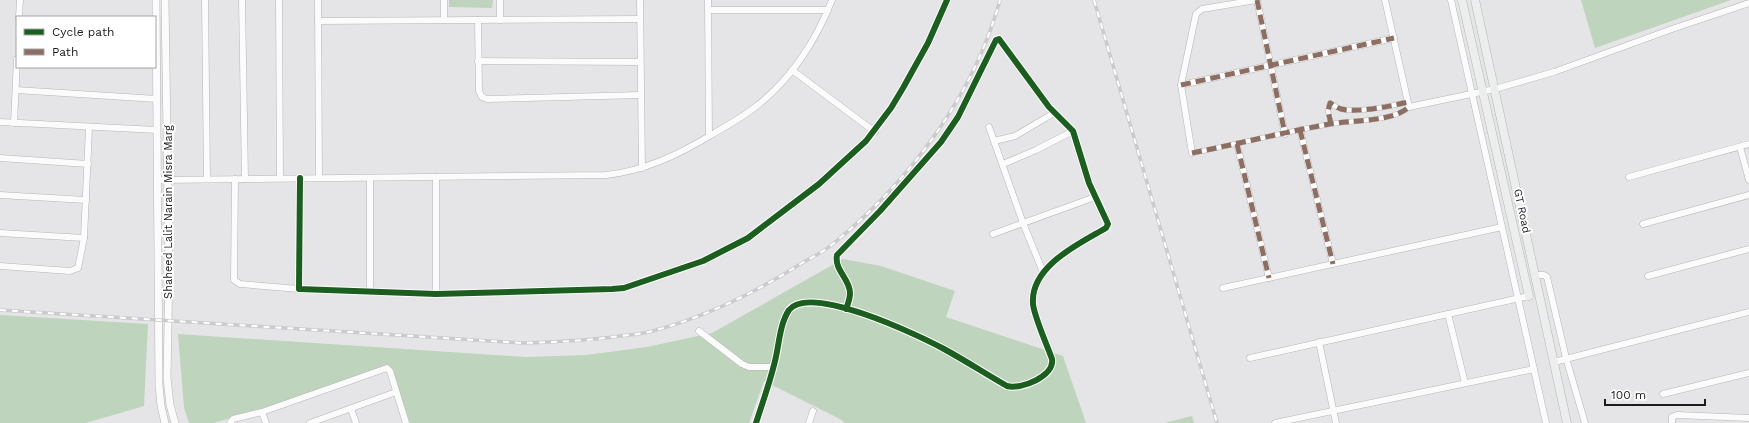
<svg xmlns="http://www.w3.org/2000/svg" width="1749" height="423" viewBox="0 0 1749 423" font-family="'Work Sans',sans-serif">
<style>
.green{fill:#bed4bc}
.lines{fill:none;stroke-linecap:round;stroke-linejoin:round}
.pedestrian-casing{stroke:#b6b6b8;stroke-width:5.5}
.minor-casing{stroke:#b6b6b8;stroke-width:7}
.tertiary-casing{stroke:#b6b6b8;stroke-width:8}
.secondary-casing{stroke:#b6b6b8;stroke-width:9}
.pedestrian{stroke:#fbfbfb;stroke-width:4.5}
.minor{stroke:#fbfbfb;stroke-width:6}
.tertiary{stroke:#fbfbfb;stroke-width:7}
.secondary{stroke:#ebeeed;stroke-width:8}
.rail-casing{stroke:#cbcbcc;stroke-width:3.5}
.rail{stroke:#fff;stroke-width:2;stroke-dasharray:6;stroke-linecap:butt}
.quiet{stroke:#8d6e63;stroke-width:5;stroke-dasharray:10 5;stroke-linecap:butt}
.cycleway-casing{stroke:#fff;stroke-width:8}
.cycleway{stroke:#1b5e20;stroke-width:6}
.labels{text-anchor:middle;dominant-baseline:central;stroke-width:4;stroke-linejoin:round;paint-order:stroke}
.street-label{font-size:11px;fill:#1c1c1d;stroke:#fff}
</style>
<rect width="100%" height="100%" fill="#e5e5e7"/>
<g class="green">
<polygon points="449,0 493,0 492,8 449,7"/>
<polygon points="1581,0 1731,0 1595,48"/>
<polygon points="843,259 881,266 955,291 946,317 1063,356 1086,423 845,423 840,419 764,381 749,423 410,423 389,370 214,423 189,423 184,408 178,334 526,357 586,355 647,347 712,333"/>
<polygon points="0,315 148,324 144,406 86,423 0,423"/>
<polygon points="1192,416 1194,423 1164,423"/>
</g>
<g class="lines">
<g class="pedestrian-casing">
<g id="pedestrian">
<path d="M1331,124L1328,111L1330,103C1334,105 1337,108 1341,109C1357,113 1392,106 1408,102"/>
<path d="M1192,153C1238,144 1284,132 1330,124C1352,120 1393,122 1409,107"/>
</g>
</g>
<g class="minor-casing">
<g id="minor">
<polyline points="205,0 207,179"/>
<polyline points="242,0 245,179"/>
<polyline points="279,0 280,178"/>
<polyline points="318,0 319,178"/>
<polyline points="500,0 500,20"/>
<polyline points="640,0 642,168"/>
<polyline points="708,0 709,136"/>
<polyline points="1257,0 1285,134"/>
<polyline points="1385,0 1409,107 1495,89 1554,72 1672,29 1749,3"/>
<polyline points="1451,0 1546,423"/>
<polyline points="709,10 828,10"/>
<polyline points="19,17 20,0"/>
<polyline points="444,20 444,0"/>
<polyline points="478,20 479,91 482,97 487,99 640,95"/>
<polyline points="318,21 640,19"/>
<polyline points="478,61 640,62"/>
<polyline points="792,70 875,132"/>
<polyline points="1181,85 1394,38"/>
<polyline points="16,90 157,99"/>
<polyline points="0,122 157,130"/>
<polyline points="14,123 17,59"/>
<polyline points="989,127 1023,223 1043,272"/>
<polyline points="1300,130 1333,264"/>
<polyline points="994,141 1015,136 1054,113"/>
<polyline points="1237,144 1269,278"/>
<polyline points="1740,147 1749,180"/>
<polyline points="1192,153 1181,85 1196,14 1202,9 1256,0"/>
<polyline points="0,158 88,164"/>
<polyline points="1003,164 1036,150 1073,131"/>
<polyline points="436,177 436,294"/>
<polyline points="1629,177 1749,144"/>
<polyline points="300,178 299,289 436,294 612,289 624,288 703,261 748,238 819,184 866,141 891,108 903,88 928,43 947,0"/>
<polyline points="370,178 370,292"/>
<polyline points="235,179 234,280 240,284 299,289"/>
<path d="M158,180L606,175C644,171 678,155 711,135C725,127 741,118 754,108C790,81 816,41 832,0"/>
<polyline points="0,195 86,200"/>
<polyline points="1643,224 1749,195"/>
<polyline points="0,233 84,238"/>
<polyline points="993,234 1095,197"/>
<polyline points="0,266 70,271 78,268 84,238 89,128"/>
<polyline points="1536,275 1544,275 1547,277 1566,358 1585,423"/>
<polyline points="1648,276 1749,249"/>
<polyline points="1223,288 1502,227"/>
<polyline points="1448,314 1465,383"/>
<polyline points="699,331 742,364 749,367 773,367"/>
<polyline points="1319,342 1336,423"/>
<polyline points="1250,358 1529,296"/>
<polyline points="1554,362 1749,312"/>
<polyline points="1663,394 1749,373"/>
<polyline points="351,409 356,423"/>
<polyline points="262,412 266,423"/>
<polyline points="230,423 233,419 262,412 387,368 390,371 406,423"/>
<polyline points="310,423 396,392"/>
<path d="M756,423C762,404 769,385 774,365C779,348 779,325 789,310C810,283 920,336 944,349C966,361 986,374 1007,386C1021,390 1055,376 1052,359C1047,345 1034,316 1033,304C1030,266 1079,244 1106,228L1108,224L1089,183L1073,131L1049,107L999,39L996,40L958,117L941,142L880,211L837,255C834,270 850,279 850,293C850,298 848,304 846,309"/>
<polyline points="809,423 813,411"/>
<polyline points="1275,423 1534,369"/>
<polyline points="1672,423 1672,417 1677,415 1749,418"/>
</g>
</g>
<g class="tertiary-casing">
<g id="tertiary">
<polyline points="156,0 159,385 161,406 165,423"/>
<polyline points="165,0 169,268 167,378 170,405 175,423"/>
</g>
</g>
<g class="secondary-casing">
<g id="secondary">
<polyline points="1462,0 1529,296"/>
<polyline points="1475,0 1567,423"/>
</g>
</g>
<use href="#pedestrian" class="pedestrian"/>
<use href="#minor" class="minor"/>
<use href="#tertiary" class="tertiary"/>
<use href="#secondary" class="secondary"/>
<g class="rail-casing">
<g id="rail">
<polyline points="1094,0 1217,423"/>
<path d="M0,310L522,343C555,342 588,341 620,336C630,335 640,334 649,332C703,318 755,293 802,263C813,257 825,251 834,243C910,181 974,95 1000,0"/>
</g>
</g>
<use href="#rail" class="rail"/>
<g class="quiet">
<polyline points="1257,0 1285,134"/>
<polyline points="1181,85 1394,38"/>
<path d="M1331,124L1328,111L1330,103C1334,105 1337,108 1341,109C1357,113 1392,106 1408,102"/>
<polyline points="1300,130 1333,264"/>
<polyline points="1237,144 1269,278"/>
<path d="M1192,153C1238,144 1284,132 1330,124C1352,120 1393,122 1409,107"/>
</g>
<g class="cycleway-casing">
<g id="cycleway">
<polyline points="300,178 299,289 436,294 612,289 624,288 703,261 748,238 819,184 866,141 891,108 903,88 928,43 947,0"/>
<path d="M756,423C762,404 769,385 774,365C779,348 779,325 789,310C810,283 920,336 944,349C966,361 986,374 1007,386C1021,390 1055,376 1052,359C1047,345 1034,316 1033,304C1030,266 1079,244 1106,228L1108,224L1089,183L1073,131L1049,107L999,39L996,40L958,117L941,142L880,211L837,255C834,270 850,279 850,293C850,298 848,304 846,309"/>
</g>
</g>
<use href="#cycleway" class="cycleway"/>
</g>
<g class="labels">
<g class="street-label">
<text transform="translate(1522 211) rotate(78)">GT Road</text>
<text transform="translate(168 212) rotate(-90)">Shaheed Lalit Narain Misra Marg</text>
</g>
</g>
<rect x="16" y="16" width="140" height="52" fill="#ffffff" stroke="#a4a4a5"/>
<rect x="24" y="29" width="20" height="6" fill="#1b5e20" stroke="#a4a4a5"/>
<text x="52" y="36" font-size="12" fill="#1c1c1d">Cycle path</text>
<rect x="24" y="49" width="20" height="6" fill="#8d6e63" stroke="#a4a4a5"/>
<text x="52" y="56" font-size="12" fill="#1c1c1d">Path</text>
<path d="M1605 399v6h100v-6" fill="none" stroke="#1c1c1d" stroke-width="2"/>
<text x="1611" y="399" font-size="12" fill="#1c1c1d" stroke="#ffffff" stroke-width="3" paint-order="stroke">100 m</text>
</svg>
